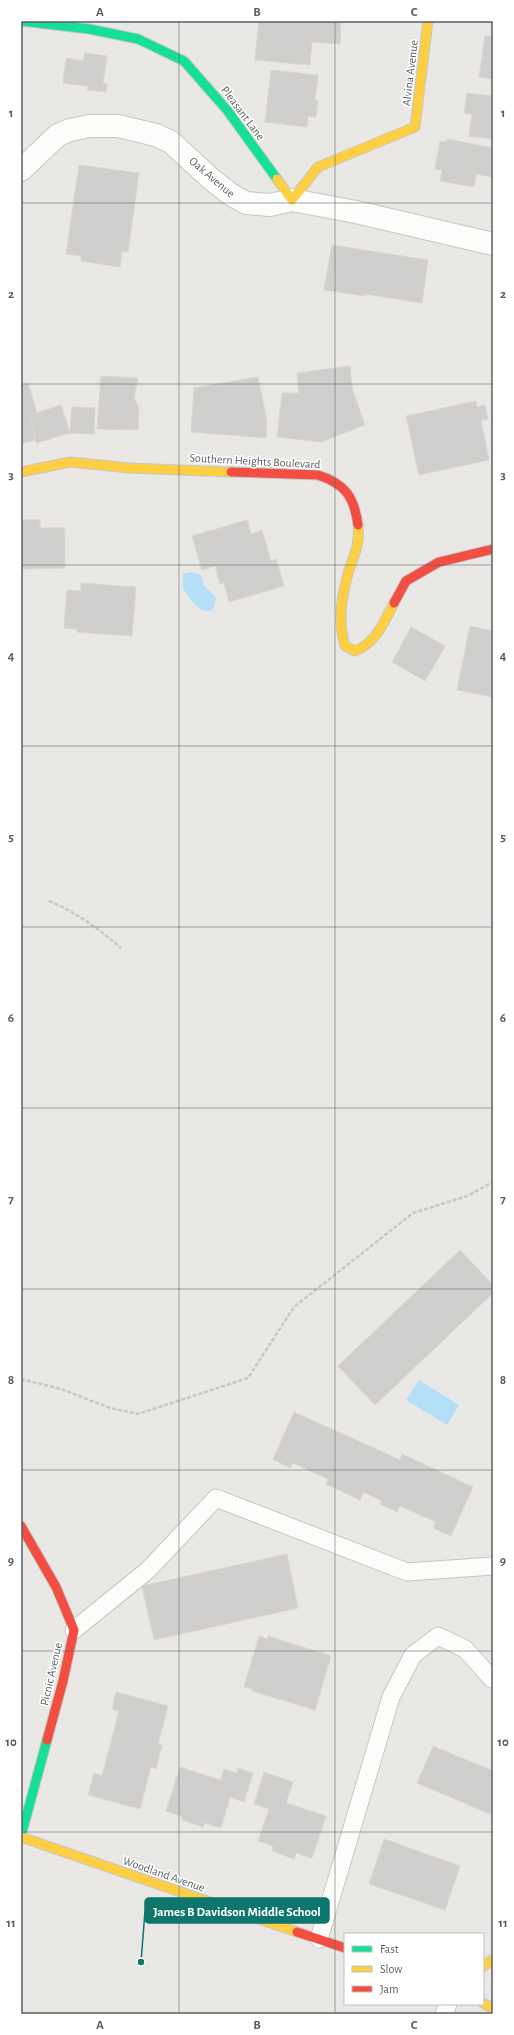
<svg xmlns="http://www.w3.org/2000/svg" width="514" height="2035" viewBox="0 0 514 2035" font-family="'Alegreya Sans',sans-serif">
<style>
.water{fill:#b5e0f7}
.building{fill:#d1cfcd;stroke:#dad7d3}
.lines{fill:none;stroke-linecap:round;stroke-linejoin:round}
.lane-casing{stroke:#c6c7c6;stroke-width:19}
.street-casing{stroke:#c6c7c6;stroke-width:24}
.fast-casing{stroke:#c7c7c7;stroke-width:11}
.slow-casing{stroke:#c7c7c7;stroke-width:11}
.jam-casing{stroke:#c7c7c7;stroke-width:11}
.path{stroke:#c3cbc6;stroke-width:2.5;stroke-dasharray:4 2;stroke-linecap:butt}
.lane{stroke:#fcfcfb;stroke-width:17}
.street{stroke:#fcfcfb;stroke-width:22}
.fast{stroke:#16e098;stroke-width:9}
.slow{stroke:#ffcf43;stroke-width:9}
.jam{stroke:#f24e42;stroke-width:9}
.grid{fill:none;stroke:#595e63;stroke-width:1;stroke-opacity:0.55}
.labels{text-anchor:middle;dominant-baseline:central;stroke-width:3;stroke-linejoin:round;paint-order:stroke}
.street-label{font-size:12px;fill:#595e63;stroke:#fff}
.leader{fill:none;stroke:#0f766e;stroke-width:1.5}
.callout-dot{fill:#0f766e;stroke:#fff;stroke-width:1.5}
.callout{fill:#0f766e;stroke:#0f766e;stroke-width:1.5}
.callout-label{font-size:13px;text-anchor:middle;font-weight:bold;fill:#fff}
.neatline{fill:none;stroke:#595e63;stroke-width:1.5}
.grid-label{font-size:13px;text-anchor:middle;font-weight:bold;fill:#595e63}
</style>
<rect width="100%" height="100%" fill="#eae8e4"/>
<g class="water">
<path d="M192,572L201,575L204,585L216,597C214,628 189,602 183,587C182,583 183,578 183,574Z"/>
<polygon points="419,1380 459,1405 447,1425 406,1400"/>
</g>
<g class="building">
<polygon points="259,21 341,21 340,44 312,42 310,65 255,60"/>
<polygon points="485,36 493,37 493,79 479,77"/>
<polygon points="85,53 107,56 103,83 107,84 106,92 87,90 88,86 63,83 66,58 83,61"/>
<polygon points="271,70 318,75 315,100 318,100 316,117 308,116 307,127 265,122"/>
<polygon points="467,93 493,96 493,139 469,136 472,114 464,113"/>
<polygon points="447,139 493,148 493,177 476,174 474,187 440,181 442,170 435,169 440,141 447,142"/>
<polygon points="79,165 139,173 128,252 122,251 120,267 81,261 81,256 66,254"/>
<polygon points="332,245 428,260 422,303 365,294 365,296 324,290"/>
<polygon points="350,366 352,388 365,425 321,442 277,437 282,393 299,393 297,373"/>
<polygon points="101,376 138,378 134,398 139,408 138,430 97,429"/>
<polygon points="258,377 267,421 266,438 191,432 194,388"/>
<polygon points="28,383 37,413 30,415 35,440 21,444 21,385"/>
<polygon points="476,401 477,407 485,405 488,419 481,421 489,460 419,475 406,416"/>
<polygon points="61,405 70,433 36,443 30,415"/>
<polygon points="72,407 95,408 94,434 70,433"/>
<polygon points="21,520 40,520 40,528 65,528 65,568 21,569"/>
<polygon points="247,520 251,534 262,530 271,561 276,559 284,586 229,602 224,583 220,584 215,566 202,570 192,536"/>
<polygon points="81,583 136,587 132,636 77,632 77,629 64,628 67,590 81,591"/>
<polygon points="470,626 493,631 493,697 457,690"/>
<polygon points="411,627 445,646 425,681 392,662"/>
<polygon points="460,1250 493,1285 493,1293 375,1405 338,1366"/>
<polygon points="294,1412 400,1460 402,1454 473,1487 451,1536 433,1528 436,1522 400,1506 397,1512 380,1504 382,1501 364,1492 360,1500 326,1484 328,1479 293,1463 290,1468 273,1459"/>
<polygon points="287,1554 298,1608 154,1640 142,1586"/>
<polygon points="259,1636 267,1639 268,1636 331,1656 315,1710 252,1691 253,1689 244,1687"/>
<polygon points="116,1692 168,1706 158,1744 162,1745 156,1769 151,1767 140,1809 88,1795 94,1773 102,1776 119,1711 112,1709"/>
<polygon points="433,1746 493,1771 493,1808 490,1814 417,1783"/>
<polygon points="180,1767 221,1780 224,1769 237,1773 238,1768 253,1773 244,1802 230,1797 221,1828 205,1823 203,1827 182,1820 182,1816 166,1811"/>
<polygon points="264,1772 293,1782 286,1803 326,1816 312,1858 296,1853 294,1859 272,1851 273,1846 258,1841 269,1809 254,1804"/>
<polygon points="384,1839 460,1866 445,1910 369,1884"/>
</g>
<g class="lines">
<g class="lane-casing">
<g id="lane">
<polyline points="74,1630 148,1570 216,1498 407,1572 493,1566"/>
<polyline points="319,1939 391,1697 413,1655 438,1636 465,1649 492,1679"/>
<polyline points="444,2014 448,2004"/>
</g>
</g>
<g class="street-casing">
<polyline id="street" points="21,170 58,135 70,130 89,126 118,126 156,135 171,142 210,178 230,194 246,203 270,205 292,200 356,212 493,244"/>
</g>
<g class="fast-casing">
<g id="fast">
<polyline points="21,21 89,29 138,39 184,61 227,110 277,179"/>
<polyline points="21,1836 47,1740"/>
</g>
</g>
<g class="slow-casing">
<g id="slow">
<polyline points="277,179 292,200 318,167 415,127 428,21"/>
<polyline points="21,472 70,462 129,468 231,472"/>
<path d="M358,525C360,544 355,553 349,570C342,595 337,620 345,646L355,651C376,643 384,622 394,603"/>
<polyline points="21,1837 297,1932"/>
<polyline points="483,1967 493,1959"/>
<polyline points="483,2003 493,2009"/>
</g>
</g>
<g class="jam-casing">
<g id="jam">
<path d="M231,472L318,475C345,484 354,496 358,525"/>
<polyline points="394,603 406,581 439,562 493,549"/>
<polyline points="21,1526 56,1587 74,1630 63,1681 47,1740"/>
<polyline points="297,1932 345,1948"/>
</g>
</g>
<g class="path">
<path d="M49,901C76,912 99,929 121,948"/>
<polyline points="21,1379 61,1389 110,1408 138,1414 248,1378 294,1307 413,1213 467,1196 493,1182"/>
</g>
<use href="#lane" class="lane"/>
<use href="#street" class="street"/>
<use href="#fast" class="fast"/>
<use href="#slow" class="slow"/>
<use href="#jam" class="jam"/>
</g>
<path class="grid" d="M179,21V2014M335,21V2014M21,203H493M21,384H493M21,565H493M21,746H493M21,927H493M21,1108H493M21,1289H493M21,1470H493M21,1651H493M21,1832H493"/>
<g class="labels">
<g class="street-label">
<text transform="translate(410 73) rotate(-83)">Alvina Avenue</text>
<text transform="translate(243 113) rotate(53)">Pleasant Lane</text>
<text transform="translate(212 177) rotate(40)">Oak Avenue</text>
<text transform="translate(255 461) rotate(3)">Southern Heights Boulevard</text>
<text transform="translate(51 1674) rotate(-77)">Picnic Avenue</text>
<text transform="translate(164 1874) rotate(19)">Woodland Avenue</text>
</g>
</g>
<path class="leader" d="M141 1962L145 1911"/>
<circle class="callout-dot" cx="141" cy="1962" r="4"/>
<rect class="callout" x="145" y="1898" width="184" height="25" rx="4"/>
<g class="callout-label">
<text x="237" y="1916">James B Davidson Middle School</text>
</g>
<rect width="514" height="2035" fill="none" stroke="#ffffff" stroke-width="44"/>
<rect x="344" y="1933" width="140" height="72" fill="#ffffff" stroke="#bdbfc1"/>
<rect x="352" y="1946" width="20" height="6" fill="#16e098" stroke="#bdbfc1"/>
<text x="380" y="1953" font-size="12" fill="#595e63">Fast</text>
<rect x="352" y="1966" width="20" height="6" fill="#ffcf43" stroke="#bdbfc1"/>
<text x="380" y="1973" font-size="12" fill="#595e63">Slow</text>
<rect x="352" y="1986" width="20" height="6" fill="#f24e42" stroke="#bdbfc1"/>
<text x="380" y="1993" font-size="12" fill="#595e63">Jam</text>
<rect x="22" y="22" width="470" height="1991" class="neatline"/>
<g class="grid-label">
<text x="100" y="16">A</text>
<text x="257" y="16">B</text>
<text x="414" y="16">C</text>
<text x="11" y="117">1</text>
<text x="503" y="117">1</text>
<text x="11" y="298">2</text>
<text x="503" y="298">2</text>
<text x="11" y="479">3</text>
<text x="503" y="479">3</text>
<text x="11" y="660">4</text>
<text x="503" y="660">4</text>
<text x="11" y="841">5</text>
<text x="503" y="841">5</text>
<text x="11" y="1022">6</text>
<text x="503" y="1022">6</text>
<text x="11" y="1203">7</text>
<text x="503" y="1203">7</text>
<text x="11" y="1384">8</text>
<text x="503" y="1384">8</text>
<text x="11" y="1565">9</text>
<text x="503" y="1565">9</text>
<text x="11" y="1746">10</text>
<text x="503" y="1746">10</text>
<text x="11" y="1927">11</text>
<text x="503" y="1927">11</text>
<text x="100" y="2029">A</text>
<text x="257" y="2029">B</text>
<text x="414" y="2029">C</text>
</g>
</svg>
